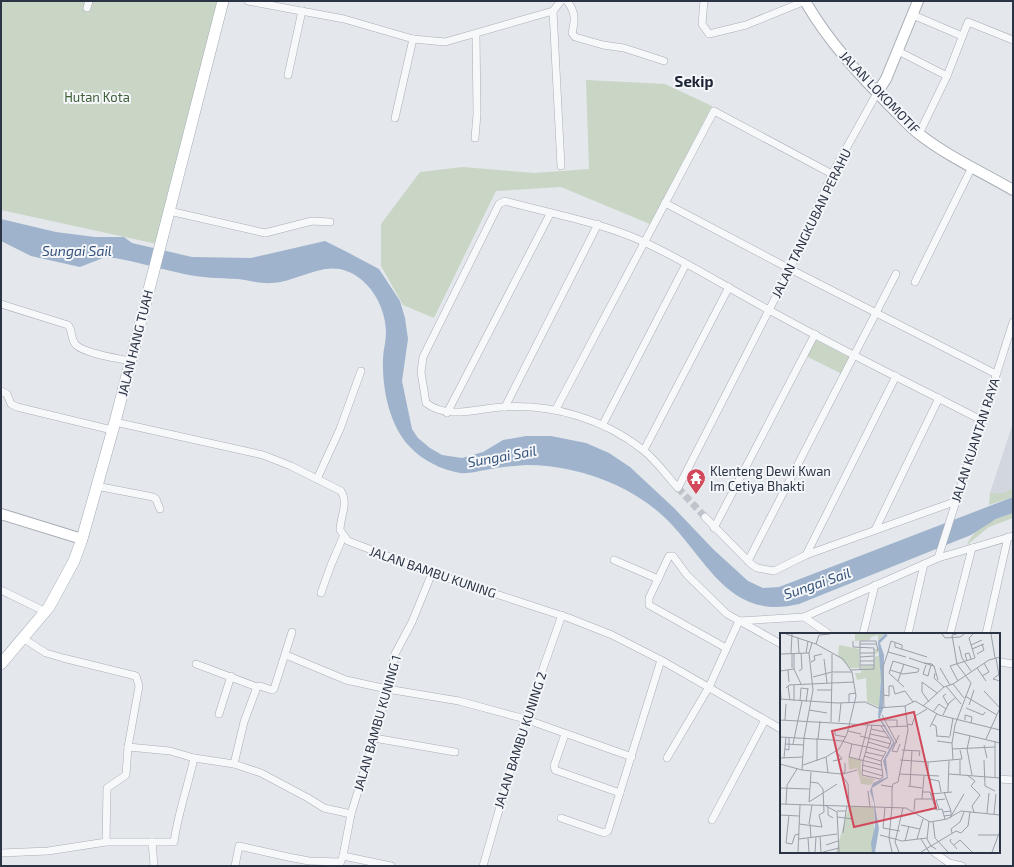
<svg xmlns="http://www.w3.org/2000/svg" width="1014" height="867" viewBox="0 0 1014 867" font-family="'Exo 2',sans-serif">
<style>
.built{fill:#d2d6de}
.green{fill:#c9d6c5}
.water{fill:#9fb4cc}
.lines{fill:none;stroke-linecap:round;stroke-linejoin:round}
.street-tunnel{stroke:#bfc3cb;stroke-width:7;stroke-dasharray:7 3.5;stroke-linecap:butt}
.street-casing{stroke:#a9aeb7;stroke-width:8}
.secondary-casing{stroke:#a9aeb7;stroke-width:12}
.primary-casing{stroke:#a3abb8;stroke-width:12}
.street{stroke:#f7f8fa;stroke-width:7}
.secondary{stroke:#fff;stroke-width:10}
.primary{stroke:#fff;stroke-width:11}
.labels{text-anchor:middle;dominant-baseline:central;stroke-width:4;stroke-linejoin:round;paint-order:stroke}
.street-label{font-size:13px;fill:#2b3445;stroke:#f4f6f9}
.park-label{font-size:13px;fill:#3f6138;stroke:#f4f6f9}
.poi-label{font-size:13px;fill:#2b3445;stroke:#f4f6f9;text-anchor:start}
.water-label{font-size:14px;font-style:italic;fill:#34527a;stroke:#f4f6f9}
.quarter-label{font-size:15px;font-weight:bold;fill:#1d2536;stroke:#f4f6f9}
.inset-road{fill:none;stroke:#9a9fa9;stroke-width:1}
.view{fill:#d1495b;fill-opacity:0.15;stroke:#d1495b;stroke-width:2}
.inset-edge{fill:none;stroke:#2b3445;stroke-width:2}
</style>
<rect width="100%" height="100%" fill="#e4e7ec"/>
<polygon class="built" points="1013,423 1013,488 1004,493 990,493"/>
<g class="green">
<polygon points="1,1 223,1 157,244 1,210"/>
<polygon points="586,80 665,84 712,106 650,224 561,187 496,191 434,318 403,305 381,266 381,224 420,172 463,167 534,173 589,169"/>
<polygon points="814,339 850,358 842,374 806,356"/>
<polygon points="1013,488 1013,497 989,505 990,493 1004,493"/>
<path d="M1013,513V518L989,527L967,545C974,527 995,519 1013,513Z"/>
</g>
<path class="water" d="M1,219L56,232L95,237H124L132,243L192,257L251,258L325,241L347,252L379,269L400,301L405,318L408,339L402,381L412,429L418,438L430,448L442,455L462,458L483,452L503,440L526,436H551L586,443L609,453L630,467L674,508L713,549L748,581L763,588L779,587L1013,497V513L996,519L971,535L799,604C733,620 711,568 673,526C658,509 637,495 616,485C588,472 557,465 526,465C513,466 499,467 486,470C478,471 469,474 460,473C442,470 422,460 410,447C389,425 382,388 383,359C383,351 386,342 386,333C386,309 372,282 349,272C324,260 297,282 272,283C260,284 248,280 237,279C219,278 201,278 184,274C161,269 138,262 115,258H103L80,267L31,256L1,241Z"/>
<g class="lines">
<polyline class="street-tunnel" points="678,488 705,517"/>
<g class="street-casing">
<g id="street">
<polyline points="248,1 344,19 413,39 445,42 553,11 561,1"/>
<path d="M567,1C576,12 575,21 572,33L575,37L603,45L624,48L664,61"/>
<polyline points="704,1 702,24 709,34 746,25 805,1"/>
<polyline points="87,8 89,1"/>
<polyline points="553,11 561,166"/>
<polyline points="913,15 962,36"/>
<polyline points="898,51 947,76"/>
<polyline points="288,75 302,11"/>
<path d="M877,93L832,174L790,269L678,488C667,476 656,460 643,450C604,419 553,404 503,407C478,408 448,420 426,403L421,372L423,357L499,204L505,201C552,214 600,222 644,242C687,262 728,288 769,310C839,349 911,384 981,420"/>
<polyline points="395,118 413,39"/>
<polyline points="919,134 947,76 968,22 1013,40"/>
<polyline points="475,138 477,114 476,34"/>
<polyline points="665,203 790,269 996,374"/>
<polyline points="169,211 265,233 312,221 330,222"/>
<polyline points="915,282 972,167"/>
<path d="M1,304L68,325C73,330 70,339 76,345C86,354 117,358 130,361"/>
<polyline points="1,391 7,394 11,404 17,407 112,430"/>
<polyline points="505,407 598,224"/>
<polyline points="556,409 714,111 832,174"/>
<polyline points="447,413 550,214"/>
<path d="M115,422L263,455L291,466L341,491C349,504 340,517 340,530L348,541L432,573L569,618L612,635L661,660L781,729"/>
<polyline points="603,424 686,264"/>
<polyline points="644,450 729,287"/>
<polyline points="317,479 340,429 361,371"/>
<polyline points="96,486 153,497 156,499 160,509"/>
<polyline points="705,517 751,564 757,568 774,571 806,555 954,502"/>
<polyline points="714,528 815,334"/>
<polyline points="875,530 939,398"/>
<polyline points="806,555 896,376"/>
<polyline points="938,558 1013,322"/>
<polyline points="614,560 658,579"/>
<polyline points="748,561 896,274"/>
<polyline points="1,590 46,612"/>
<polyline points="321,593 331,565 343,537"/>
<polyline points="804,617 829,634"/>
<polyline points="739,621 804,617 938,558 1013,536"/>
<polyline points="863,634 875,585"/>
<polyline points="908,634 924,564"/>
<polyline points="950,634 972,548"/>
<polyline points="986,634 1008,537"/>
<polyline points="24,639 46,653 63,658 136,676 139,686 128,747 126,775 107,788 106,842"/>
<polyline points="726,648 649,605 649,598 669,556 673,556 687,575 727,614 781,644"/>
<polyline points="286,655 346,680 387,689 459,701 525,719 632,757"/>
<polyline points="1000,662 1013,664"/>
<polyline points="196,664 257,687"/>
<polyline points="219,714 231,676"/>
<polyline points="565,734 554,766 555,770 620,793"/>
<polyline points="374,738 455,752"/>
<polyline points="128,747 170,751 194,758 234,764 261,773 308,798 324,808 351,814"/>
<polyline points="667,758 709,687 739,621"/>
<polyline points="234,764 244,722 257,687 260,686 272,690 274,689 292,632"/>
<polyline points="999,779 1013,780"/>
<polyline points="561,818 604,833 608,831 661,660"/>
<polyline points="712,820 765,720"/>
<polyline points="152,842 154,866"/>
<polyline points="934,852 949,863 962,866"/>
<path d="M1,853L48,851L106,842H174C178,813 188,786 194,758"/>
<polyline points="343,856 391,866"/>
<polyline points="235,866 239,846 288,857 309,861 340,862"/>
<polyline points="339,866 343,856 351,814 379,723 395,654 412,622 432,573"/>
<polyline points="483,866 525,719 562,615"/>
</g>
</g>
<g class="secondary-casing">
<g id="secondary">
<path d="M805,1C828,41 860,76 893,109C901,117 910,127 919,134C947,156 982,172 1013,190"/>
<polyline points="877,93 886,79 918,1"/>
<polyline points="1,514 82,539"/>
</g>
</g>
<g class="primary-casing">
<polyline id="primary" points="1,664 49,607 74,561 82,539 115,422 223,1"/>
</g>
<use href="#street" class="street"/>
<use href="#secondary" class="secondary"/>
<use href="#primary" class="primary"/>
</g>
<defs>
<g id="temple-pin" transform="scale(1)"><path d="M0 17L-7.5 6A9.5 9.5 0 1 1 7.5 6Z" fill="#d1495b" stroke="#f4f6f9"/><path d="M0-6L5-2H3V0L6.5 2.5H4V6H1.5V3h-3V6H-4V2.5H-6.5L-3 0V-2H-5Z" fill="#fff"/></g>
</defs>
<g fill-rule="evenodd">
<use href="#temple-pin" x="696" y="478"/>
</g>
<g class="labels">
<g class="street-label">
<text transform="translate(880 92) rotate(46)">JALAN LOKOMOTIF</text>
<text transform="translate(811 223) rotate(-64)">JALAN TANGKUBAN PERAHU</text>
<text transform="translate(135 343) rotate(-76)">JALAN HANG TUAH</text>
<text transform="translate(975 440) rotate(-72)">JALAN KUANTAN RAYA</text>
<text transform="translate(433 572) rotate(19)">JALAN BAMBU KUNING</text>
<text transform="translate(377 723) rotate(-74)">JALAN BAMBU KUNING 1</text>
<text transform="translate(520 740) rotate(-72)">JALAN BAMBU KUNING 2</text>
</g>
<g class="park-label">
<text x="97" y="97">Hutan Kota</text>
</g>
<g class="poi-label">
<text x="710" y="471">Klenteng Dewi Kwan<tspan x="710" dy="15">Im Cetiya Bhakti</tspan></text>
</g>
<g class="water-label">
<text x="77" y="250">Sungai Sail</text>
<text transform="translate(502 456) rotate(-10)">Sungai Sail</text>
<text transform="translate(817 583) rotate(-19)">Sungai Sail</text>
</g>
<g class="quarter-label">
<text x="694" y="81">Sekip</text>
</g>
</g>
<g transform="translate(780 633)">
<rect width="220" height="220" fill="#e4e7ec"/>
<path d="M75,1H105L98,8V2L91,4L90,7L75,8ZM98,10L101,23V47L99,74L87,69L86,45L77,47L75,40H81V33L94,32V24L100,22L99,19L94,22V16H98ZM59,12L79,16V35H70L58,23ZM68,124L81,127V143L95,146L91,152L81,151L77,135L69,137ZM69,173L94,174V219H56Z" fill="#c9d6c5"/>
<path d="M105,1L108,2L100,10L104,22L103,76L100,84L115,110L106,126L108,145L92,155L99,196L95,219H92L91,210L95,193L94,170L90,158L93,150L107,144L103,128L113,109L98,84L101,47L98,8Z" fill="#9fb4cc"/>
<path class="inset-road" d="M6,1L36,11L63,26L72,39L76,63L67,101L59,116L46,124L23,132M162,1L165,5L180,4L184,1M211,1L215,25M18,5L19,20M73,8V14L94,15M115,10V14L147,24M36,11L39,2L50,1M80,11H97M191,12L202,7M179,13L182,25L191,38M192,16L204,11M108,19L111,8L122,12V16M11,20L12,1M26,20L28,8M80,20H94M0,21L29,20L32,10M197,21L204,17L202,11M80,24L94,23M129,25L144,30M216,25L220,48M44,26L47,50M80,28H94M187,28L185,21L189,20L191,26M31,29L35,27L34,23L42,21M80,32H94M146,32L143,41L148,43L151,32M154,33L144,30L152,31L154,33L158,47M12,35V20M160,35L170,52M197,35L206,48M14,36L21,51M80,36V8H96L98,18M8,37L9,49M70,37L94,36V15M110,37L123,41L138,39L139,36L113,28L109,40L124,54M0,38L14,36V20M19,38L22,36L21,20M52,39V21M155,40L154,45L164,54M219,41L213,46L220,48M202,43L209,39L204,30M33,44L52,39H72M118,48L124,31M178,48L170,33L195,25L189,5L193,1M142,49V59L149,69M142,49L157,60M0,51L1,66M173,51L184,65M14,52V68M8,53L10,67M166,53L181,71M6,55L9,52L74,49M37,57H51M204,58L220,75M166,61L163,63L168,72M104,62L109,63V53H113L115,61L125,58L133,69M185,63L217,82M0,66L57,70L85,69L98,75L125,73L135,68L159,82L220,97M20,68L21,55L28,56M26,69L28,55M69,69V61L76,60M189,72L194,57M143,73L164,54L173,51L209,27L220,24M104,75L103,34L108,19L126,24M186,75L203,82L205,79M29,77L47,80M153,79L159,71L166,76M102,82L117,110M163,82L169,70L175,65M0,87L106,93M5,87L6,71M103,87H117V94M185,87V82L192,84L191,90M51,89L52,40M59,89L61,70M127,91L132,92L135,83L147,76M152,91L156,93L157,103M101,93L111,108L108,116M108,94L128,93M150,94L157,80M91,96L105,99M55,97V102L66,104M68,98L81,101M174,99L220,110M90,101L109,105M119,102L112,118L117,119L120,111M80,103L111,111M156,103L170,104M170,103L173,85M190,103L187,116L192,142M0,104L52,107L62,108L72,111L87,114L106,119L101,128L103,144L100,146L82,142L83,128L87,114L92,92M24,105L33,57L29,20M24,105L22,137L61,141M38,106L40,88M206,106L220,75M157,108L172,110M88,109L108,115M5,111L24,112M13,111L22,68M72,111L69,124L101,132M204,112L207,125M5,116L9,117V104M172,116L215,114M122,117L140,118L139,123M85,119L103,123M84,123L101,128M46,124L48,140M0,125L23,124M4,125L6,104M79,127L88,91M120,127L148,129L182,126L180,117M173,127L172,110L175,92L191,50L177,31L172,2L177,1M180,127V142M204,127L205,153L215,158M37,128V105M53,128L62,126L56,118M148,129V143M0,131L22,137M82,132L102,137M82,137L103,143M61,141L68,151L69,173M61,141L65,139V130M63,141L77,137M119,141L159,143M169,141L220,145M187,142L195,148L191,153L200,162L192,173L194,179M215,145V108M149,146L159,148L161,159M101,152L113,154M128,153L142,155M130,153L132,117M0,155L29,156M88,158L90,174M142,159H150L156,177L162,176L165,186M164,159L171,178M168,159L169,128M151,161L172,159M142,166L144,143M29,169L57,151M29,169L31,139M0,171L126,175L150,189L167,186L181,178L220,182M6,171L7,152L17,136M46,173L57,179L59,219M48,174V182L53,185M105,174L103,195L120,198M112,174V156L113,151L118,149L128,97L125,73M159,176L156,167L165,166M57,178H66L67,173M134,178L135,166H152M163,179L171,178V182L164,183M207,180L209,160M214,181L216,161M0,182L19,183M9,182L6,210L12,211L15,202L19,201M57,184L73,186M170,185L184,161M149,188L147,206L151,213L156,216M153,189L155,205L168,219M19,191L42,194L39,182L44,179L43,156L38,150L30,149M29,191L32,172M30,191L31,205M121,192L140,196M63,200L66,178M172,200L171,196L180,189L184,179M100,202L122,208L147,205M198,202H218M40,203L41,219M28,205L29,219M19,206L57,201M137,206L143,186M141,206L149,219M171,206L170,208L177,216M125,208L129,193M46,212L58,208M174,212L180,207L192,219M18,219L20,172M35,219L36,204M43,219L59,215M112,219L109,205L112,174M119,219L115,209L123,175M141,219L176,198L181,200L188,193L190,179M212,219L220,198"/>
<path class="view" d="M134,79L156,175L74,194L52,98Z"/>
<rect width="220" height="220" class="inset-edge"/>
</g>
<rect width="1014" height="867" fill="none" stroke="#2b3445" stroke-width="4"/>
</svg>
